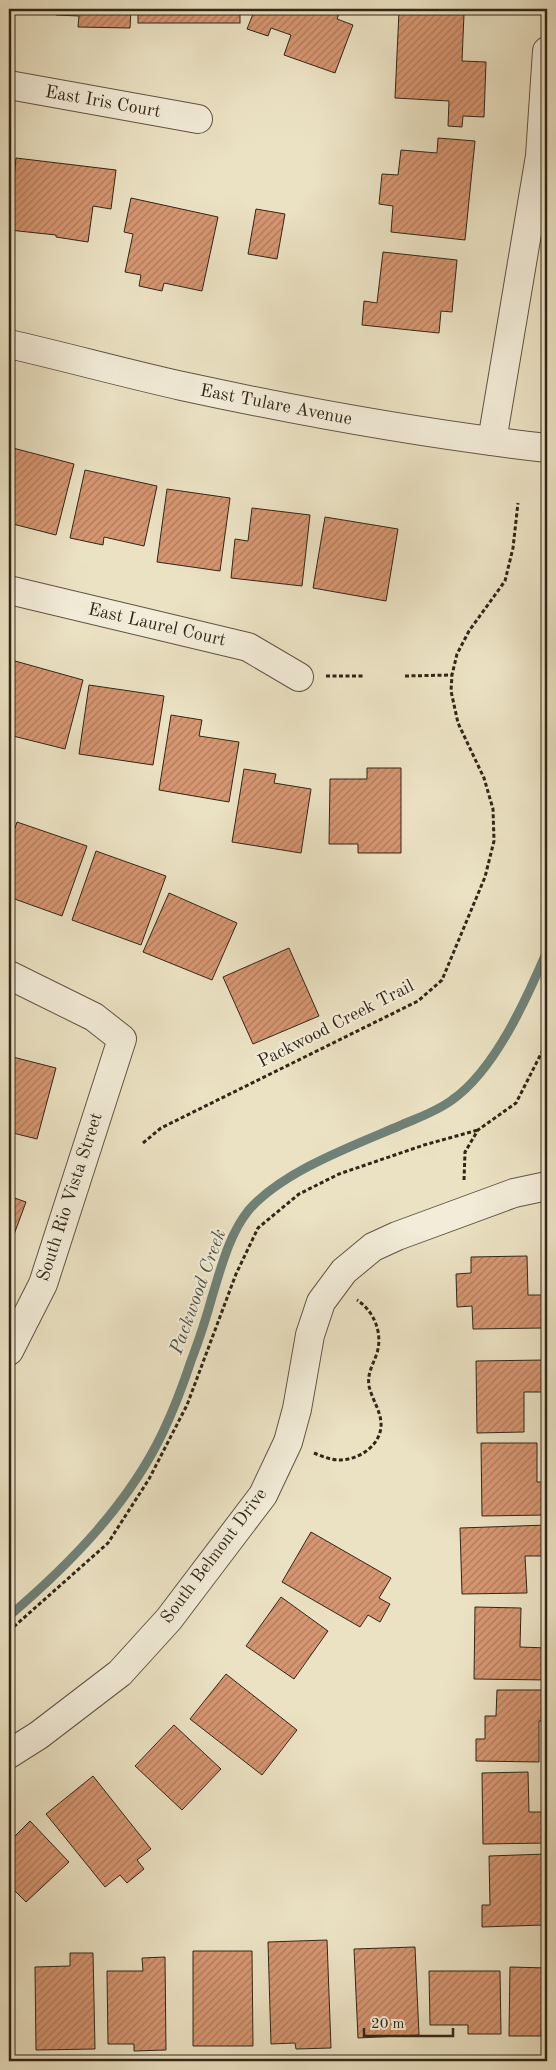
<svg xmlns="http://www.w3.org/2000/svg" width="556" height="2070" viewBox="0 0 556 2070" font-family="'Old Standard TT',serif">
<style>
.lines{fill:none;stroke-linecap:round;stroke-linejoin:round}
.stream{stroke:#6f8176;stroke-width:9}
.building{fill:url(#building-hatch);stroke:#312617}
.minor-casing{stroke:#605542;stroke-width:30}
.tertiary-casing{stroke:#605542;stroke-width:30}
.path{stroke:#312617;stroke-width:3;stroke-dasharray:4 2.5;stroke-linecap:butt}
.minor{stroke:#f2ecd8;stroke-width:28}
.tertiary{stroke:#f2ecd8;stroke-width:28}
.labels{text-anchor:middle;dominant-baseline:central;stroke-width:4.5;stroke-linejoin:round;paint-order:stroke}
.street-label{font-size:18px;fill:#312617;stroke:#f2ecd8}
.water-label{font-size:19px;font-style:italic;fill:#505347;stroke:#f2ecd8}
</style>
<defs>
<pattern id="building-hatch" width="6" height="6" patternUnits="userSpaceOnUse" patternTransform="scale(1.25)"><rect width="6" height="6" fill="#d69671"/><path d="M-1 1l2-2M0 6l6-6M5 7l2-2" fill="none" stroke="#ae7a5c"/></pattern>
</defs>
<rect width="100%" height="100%" fill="#ebe2c3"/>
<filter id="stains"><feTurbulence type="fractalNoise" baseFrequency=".004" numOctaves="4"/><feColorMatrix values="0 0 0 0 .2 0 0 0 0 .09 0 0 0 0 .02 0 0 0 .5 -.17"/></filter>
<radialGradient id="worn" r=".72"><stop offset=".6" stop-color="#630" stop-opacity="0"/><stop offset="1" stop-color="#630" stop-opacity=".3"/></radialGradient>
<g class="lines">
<path class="stream" d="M9,1616C69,1565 129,1504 163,1432C174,1409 183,1385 191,1361C199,1340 206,1319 212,1297C221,1268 229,1235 248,1211C281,1172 352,1146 399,1126C417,1118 436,1112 452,1100C495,1070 527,998 547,951"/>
</g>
<g class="building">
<polygon points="56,9 131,9 130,28 78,27 79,16 56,15"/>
<rect x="138" y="9" width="102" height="14"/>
<polygon points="255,9 341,9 337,19 353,25 335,73 284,55 291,35 271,28 268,36 247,29"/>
<polygon points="399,11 464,14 462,61 486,62 484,117 463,116 462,127 448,126 449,101 395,98"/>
<polygon points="438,138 475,141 465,240 391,232 393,206 379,204 382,174 398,175 401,150 437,153"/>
<polygon points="16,158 116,170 111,209 93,206 88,242 56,237 56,235 9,230"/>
<polygon points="131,198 218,217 202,291 164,283 162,291 139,286 141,275 125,272 133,234 124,232"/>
<polygon points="256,209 285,214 277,259 248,254"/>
<polygon points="383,252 457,260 452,312 441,311 439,333 362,325 364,301 377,303"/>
<polygon points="13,448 74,464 56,535 9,523 9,466"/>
<polygon points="85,470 157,486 144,546 104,537 103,545 70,538"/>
<polygon points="167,489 230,498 220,571 157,562"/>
<polygon points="252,508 310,515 302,586 231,578 235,539 248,541"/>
<polygon points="325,517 398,529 386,601 313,588"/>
<polygon points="15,661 83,680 65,749 9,735 9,720 13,707 9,706 9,684"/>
<polygon points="89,685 164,696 153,765 79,754"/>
<polygon points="171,715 202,720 199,736 239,742 229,802 159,790"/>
<polygon points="367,768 401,768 401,853 358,853 358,844 329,844 330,779 367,779"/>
<polygon points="244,769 276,774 274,783 311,789 301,853 232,842"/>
<polygon points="17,822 87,846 62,916 9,897 9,846"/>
<polygon points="96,851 166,876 141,945 72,920"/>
<polygon points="169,893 237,923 212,980 143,952"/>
<polygon points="289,948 319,1016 253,1044 223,977"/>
<polygon points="9,1056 56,1068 37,1139 9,1132"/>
<polygon points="9,1196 26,1202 9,1248"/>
<polygon points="527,1256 528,1295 543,1295 544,1328 473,1329 472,1306 457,1307 456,1274 471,1273 471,1257"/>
<polygon points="545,1360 545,1392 524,1392 524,1432 477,1433 476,1361"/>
<polygon points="481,1443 537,1443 537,1482 546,1482 546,1515 482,1516"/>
<polygon points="547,1525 547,1556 525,1556 527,1593 462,1594 460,1528"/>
<polygon points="311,1532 391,1578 379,1598 390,1604 380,1622 368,1615 360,1627 282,1582"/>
<polygon points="281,1597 328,1631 294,1679 246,1646"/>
<polygon points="475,1607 521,1608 520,1647 547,1648 547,1680 474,1679"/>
<polygon points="226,1674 297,1730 262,1775 190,1719"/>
<polygon points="497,1690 547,1690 547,1721 539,1721 539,1762 476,1761 476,1739 485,1739 485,1716 496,1716"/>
<polygon points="174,1725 221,1769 182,1810 135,1766"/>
<polygon points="528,1772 529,1812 547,1812 547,1843 483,1844 482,1773"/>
<polygon points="93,1776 151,1849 137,1860 144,1869 127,1883 120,1875 105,1887 46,1814"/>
<polygon points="30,1821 69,1862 26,1902 9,1885 9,1842"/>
<polygon points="547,1854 547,1885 543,1885 544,1925 482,1927 482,1905 490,1905 489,1856"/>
<polygon points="327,1940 331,2048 296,2049 295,2043 271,2044 268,1942"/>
<polygon points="415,1947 419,2035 358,2038 354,1949"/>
<polygon points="193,1951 252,1951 253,2046 193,2046"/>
<polygon points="70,1953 93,1953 95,2049 36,2050 35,1967 70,1966"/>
<polygon points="165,1957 166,2050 134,2051 134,2044 108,2044 107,1971 143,1971 142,1958"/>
<polygon points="510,1967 547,1968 547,2013 542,2013 541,2036 509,2036"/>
<polygon points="429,1971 500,1971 501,2034 468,2034 468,2025 430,2025"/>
</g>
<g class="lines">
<g class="minor-casing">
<g id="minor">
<polyline points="9,85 198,119"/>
<polyline points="492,441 540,156 547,51"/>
<polyline points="9,590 248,647 299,677"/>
<polyline points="9,975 94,1017 122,1039 43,1284 9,1351"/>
<polyline points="9,1754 39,1735 120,1673 169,1619 263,1495 288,1442 297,1409 310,1335 321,1302 344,1271 373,1247 397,1236 514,1193 547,1186"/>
</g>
</g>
<g class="tertiary-casing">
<path id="tertiary" d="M9,344C66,357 124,373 182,386C302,412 424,434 547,448"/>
</g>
<g class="path">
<polyline points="326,676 365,676"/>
<polyline points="405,676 452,675"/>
<polyline points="143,1143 161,1128 418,1001 442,980 485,877 494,841 493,809 484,778 458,723 451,691 452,675 457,654 469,631 505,581 513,548 518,503"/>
<polyline points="464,1180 465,1152 478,1130 516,1103 547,1042"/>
<path d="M314,1453C321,1456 331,1460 339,1460C358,1460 379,1447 381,1427C382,1412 372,1400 369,1386C367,1373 373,1365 377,1353C383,1333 374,1311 357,1300"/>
<polyline points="9,1631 108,1543 149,1479 187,1405 236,1274 258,1228 299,1194 339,1174 424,1145 478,1130"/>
</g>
<use href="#minor" class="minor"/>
<use href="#tertiary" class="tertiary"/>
</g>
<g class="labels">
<g class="street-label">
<text transform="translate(103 102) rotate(10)">East Iris Court</text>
<text transform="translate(276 405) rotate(11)">East Tulare Avenue</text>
<text transform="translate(157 625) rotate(13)">East Laurel Court</text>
<text transform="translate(336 1024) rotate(-27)">Packwood Creek Trail</text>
<text transform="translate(70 1197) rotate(-72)">South Rio Vista Street</text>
<text transform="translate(214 1556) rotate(-53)">South Belmont Drive</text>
</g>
<g class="water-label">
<text transform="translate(199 1292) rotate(-70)">Packwood Creek</text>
</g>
</g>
<rect width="556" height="2070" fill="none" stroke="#ebe2c3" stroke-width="30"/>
<rect x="10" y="10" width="536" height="2050" fill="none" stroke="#312617" stroke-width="2.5"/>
<rect x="15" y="15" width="526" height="2040" fill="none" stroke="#312617"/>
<path d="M364 2028v8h89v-8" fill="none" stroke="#312617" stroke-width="2.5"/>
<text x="371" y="2028" font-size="15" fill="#312617" stroke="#f2ecd8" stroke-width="4" paint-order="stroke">20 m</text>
<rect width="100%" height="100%" filter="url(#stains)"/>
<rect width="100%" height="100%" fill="url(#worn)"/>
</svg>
